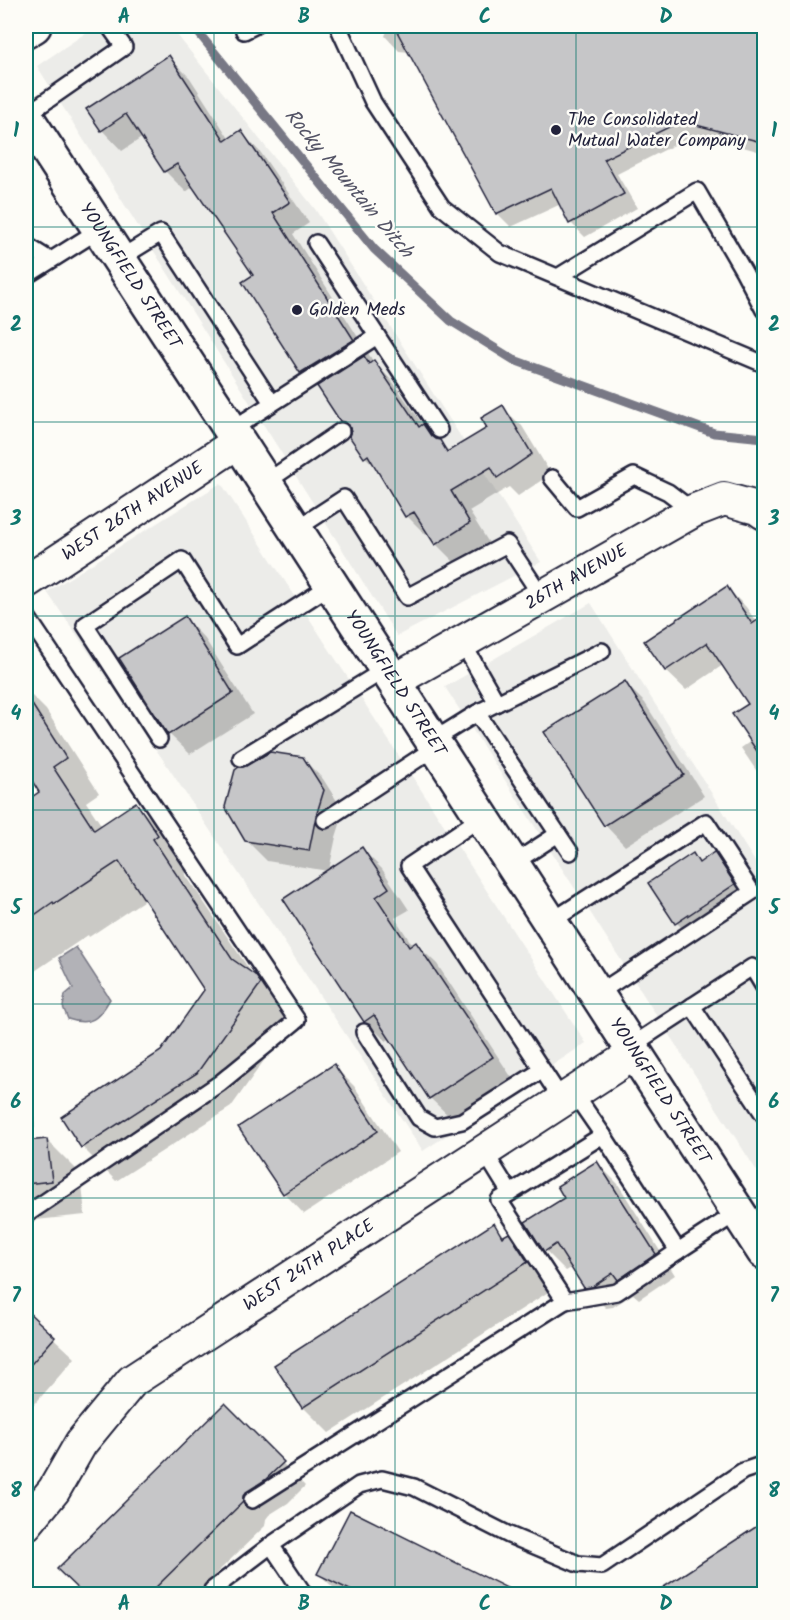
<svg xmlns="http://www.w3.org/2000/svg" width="790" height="1620" viewBox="0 0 790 1620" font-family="Kalam,sans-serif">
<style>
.built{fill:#ecece9}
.water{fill:#b2b2b7;stroke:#787885;stroke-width:1.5}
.shadow{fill:#0003}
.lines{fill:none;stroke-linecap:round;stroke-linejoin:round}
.stream{stroke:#787885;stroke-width:9}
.building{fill:#c6c6c8;stroke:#22223b;stroke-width:1.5}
.lane-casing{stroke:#22223b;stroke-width:20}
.street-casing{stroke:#22223b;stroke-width:36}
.secondary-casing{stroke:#22223b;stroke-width:38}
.lane{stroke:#fdfcf7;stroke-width:15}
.street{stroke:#fdfcf7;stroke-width:32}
.secondary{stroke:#fdfcf7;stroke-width:33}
.grid{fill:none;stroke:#0f766e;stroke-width:1.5;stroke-opacity:0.55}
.poi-dot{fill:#22223b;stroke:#fdfcf7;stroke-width:2}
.labels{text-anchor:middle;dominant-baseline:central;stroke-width:5;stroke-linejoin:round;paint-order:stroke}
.poi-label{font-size:18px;fill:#22223b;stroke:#fdfcf7;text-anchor:start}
.street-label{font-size:18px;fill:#22223b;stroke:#fdfcf7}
.water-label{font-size:20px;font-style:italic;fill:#545466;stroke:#fdfcf7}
.neatline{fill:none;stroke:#0f766e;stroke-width:2}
.grid-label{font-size:20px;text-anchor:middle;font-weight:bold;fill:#0f766e}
</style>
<rect width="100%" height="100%" fill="#fdfcf7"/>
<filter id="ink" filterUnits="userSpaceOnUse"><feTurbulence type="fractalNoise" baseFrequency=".0167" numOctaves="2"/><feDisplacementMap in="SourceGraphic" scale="12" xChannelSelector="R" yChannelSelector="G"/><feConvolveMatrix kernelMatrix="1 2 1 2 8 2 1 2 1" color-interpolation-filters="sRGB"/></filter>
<g filter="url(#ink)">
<g class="built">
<polygon points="96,26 170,26 315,209 541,562 397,636 37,66"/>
<polygon points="221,483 586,1043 423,1151 166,764 47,592"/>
<polygon points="591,603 764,876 764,1182 445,687"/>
</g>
<path class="water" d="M76,947L110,999C99,1018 91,1027 68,1019L63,1007L65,995L73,988L59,958Z"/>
<g class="shadow">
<polygon points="389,26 764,26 764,157 761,152 696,134 617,174 637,208 585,237 571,223 561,204 511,227 497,213 410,52 399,51 385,36"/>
<polygon points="169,57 190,78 230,140 241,132 261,153 309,223 293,234 373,361 393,382 423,425 450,452 489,428 502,407 522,426 551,474 518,496 509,487 469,511 489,543 455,563 436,544 429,533 426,535 407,516 379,470 365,457 352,432 341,420 322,393 301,372 244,282 255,275 194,186 186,192 165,171 143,137 122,151 102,130"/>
<polygon points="727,588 746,607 757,623 764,623 764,780 758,773 741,748 751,741 750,704 723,665 686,690 666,671 646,641"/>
<polygon points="185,618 205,639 253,714 190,754 169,734"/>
<polygon points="625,683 645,703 704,796 625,846 605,825"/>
<polygon points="26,690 46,710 99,793 86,802 102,826 136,804 170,838 191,870 185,874 253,975 289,1011 294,1018 231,1107 116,1181 82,1147 162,1052 206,990 146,899 89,937 88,935 26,977 26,803 41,792 26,768"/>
<polygon points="302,758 323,779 344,812 336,837 329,870 362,849 382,869 409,910 395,918 413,946 416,944 437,964 512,1078 451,1118 430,1098 391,1038 386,1041 365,1021 328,871 267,861 246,840"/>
<polygon points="714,854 728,868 748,898 691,937 677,923 650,883 692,855 701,863"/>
<polygon points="26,1026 27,1028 35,1128 26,1130"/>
<polygon points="334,1066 354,1086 398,1152 304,1214 284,1193"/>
<polygon points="47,1140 81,1174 85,1215 26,1221 26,1143"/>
<polygon points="597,1163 618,1184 675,1275 639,1299 633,1294 613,1307 606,1308 585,1287 573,1267 566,1271 546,1251"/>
<polygon points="493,1225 505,1237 508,1235 535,1261 553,1289 329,1433 303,1407"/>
<polygon points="35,1321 75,1358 26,1414 26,1372 42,1353 40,1351 26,1368 26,1332"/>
<polygon points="225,1405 305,1486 288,1503 269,1515 266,1519 265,1526 195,1594 116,1594 126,1584 124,1582 111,1594 64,1594 77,1587"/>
<polygon points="26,1442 31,1447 26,1454"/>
<polygon points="351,1512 515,1594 340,1594 319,1574"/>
<polygon points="764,1522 764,1594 655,1594"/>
</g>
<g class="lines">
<polyline class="stream" points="193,26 374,249 451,321 514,360 714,433 764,438"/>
</g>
<g class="building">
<polygon points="394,26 765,26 765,143 681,121 604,159 624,194 569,224 551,188 496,214"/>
<polygon points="169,55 225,141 241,130 290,202 273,213 354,340 300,373 242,282 253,275 177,164 164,172 126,114 101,131 86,109"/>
<polygon points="364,356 369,364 374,360 419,427 423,424 431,436 435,439 440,440 447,452 487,428 481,418 503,405 532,454 497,478 491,467 451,491 470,523 435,545 414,512 405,517 368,455 364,458 349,436 351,431 349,425 345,422 340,421 317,386"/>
<polygon points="727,586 752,624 765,615 765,763 732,714 748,704 707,643 665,671 644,641"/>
<polygon points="185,616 233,693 168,735 119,658"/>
<polygon points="625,681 684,775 604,826 544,732"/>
<polygon points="26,695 66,758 53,767 94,830 136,802 158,835 153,839 232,959 255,975 261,983 197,1073 81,1148 61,1117 161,1051 204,990 119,861 54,904 53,902 26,921 26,801 39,792 26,771"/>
<polygon points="270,752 303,757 324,790 316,816 309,851 245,841 225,807 235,770 239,767 246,766"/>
<polygon points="362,847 389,888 376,897 409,947 416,942 493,1057 429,1099 374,1015 364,1022 283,899"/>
<polygon points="714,852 735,884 675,924 648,883 693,853 699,863"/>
<polygon points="334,1064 378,1131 283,1194 238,1127"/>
<polygon points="47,1139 52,1181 26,1184 26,1141"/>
<polygon points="597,1161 656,1254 618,1280 613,1273 592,1287 584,1288 556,1244 544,1252 525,1222 564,1198 557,1186"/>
<polygon points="494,1223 502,1237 509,1233 528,1262 302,1408 274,1365"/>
<polygon points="26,1310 55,1337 26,1370"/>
<polygon points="225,1403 284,1462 265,1480 246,1492 243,1496 243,1502 149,1594 83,1594 57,1569"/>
<polygon points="350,1510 519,1594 358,1594 317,1574"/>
<polygon points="765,1521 765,1594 653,1594"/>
</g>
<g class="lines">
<g class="lane-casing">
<g id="lane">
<polyline points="338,26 373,102 442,207 500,253 764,364"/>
<polyline points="244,31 254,26"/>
<polyline points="26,115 124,47 109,26"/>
<polyline points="316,243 439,430"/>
<polyline points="26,245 50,260"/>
<polyline points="119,259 161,233 272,403"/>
<polyline points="26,276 99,230"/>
<polyline points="558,277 697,191 744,272 764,310"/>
<polyline points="231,430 377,336"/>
<polyline points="552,478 577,508 634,476 668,492 693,511"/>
<polyline points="265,483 341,431"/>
<polyline points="295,530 344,498 407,597 507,544 542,597"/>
<polyline points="26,615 297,1020 220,1083 30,1212 26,1214"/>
<polyline points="462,642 497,703"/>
<polyline points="477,713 602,651"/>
<polyline points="159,739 85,625 182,560 237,646 331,585"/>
<polyline points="432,741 477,713 570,852"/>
<polyline points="241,758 386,669"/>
<polyline points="482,817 409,866 562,1100"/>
<polyline points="325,820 436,747"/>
<polyline points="512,864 558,834"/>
<polyline points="550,922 706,822 752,892 597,994"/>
<polyline points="692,1006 764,1115"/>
<polyline points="364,1032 419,1118 435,1127 462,1121 542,1070"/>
<polyline points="631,1046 752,967 764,987"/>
<polyline points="574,1093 603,1135"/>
<polyline points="484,1151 510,1193"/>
<polyline points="565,1301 617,1292 678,1251"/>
<polyline points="252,1500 565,1301 499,1200 603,1135 678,1251 738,1212"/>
<polyline points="215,1594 212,1590 271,1545"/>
<polyline points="304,1594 271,1545 359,1485 382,1479 414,1487 509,1535 578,1564 602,1566 743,1471 764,1464"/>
</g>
</g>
<g class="street-casing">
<g id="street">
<path id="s1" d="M26,582L238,442"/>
<path id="s2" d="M394,681L693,511L724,499L757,508L764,513"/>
<path id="s3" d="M26,1524L54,1490L81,1443L132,1381L635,1053"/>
</g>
</g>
<g class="secondary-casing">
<g id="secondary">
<polyline points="26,31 34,26"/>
<path id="s4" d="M26,117L231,430L764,1252"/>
</g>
</g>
<use href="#lane" class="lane"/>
<use href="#street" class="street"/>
<use href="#secondary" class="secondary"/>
</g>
</g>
<path class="grid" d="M214,26V1594M395,26V1594M576,26V1594M26,227H764M26,422H764M26,616H764M26,810H764M26,1004H764M26,1198H764M26,1393H764"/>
<g class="poi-dot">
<circle cx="556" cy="130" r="6"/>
<circle cx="297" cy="310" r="6"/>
</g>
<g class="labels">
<g class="poi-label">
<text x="568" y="120">The Consolidated<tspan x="568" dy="21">Mutual Water Company</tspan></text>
<text x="309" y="310">Golden Meds</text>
</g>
<g class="street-label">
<text stroke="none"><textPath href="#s4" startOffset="190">YOUNGFIELD STREET</textPath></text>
<text stroke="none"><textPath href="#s1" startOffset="128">WEST 26TH AVENUE</textPath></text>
<text stroke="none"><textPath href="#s2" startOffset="210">26TH AVENUE</textPath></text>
<text stroke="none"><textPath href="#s4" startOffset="676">YOUNGFIELD STREET</textPath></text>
<text stroke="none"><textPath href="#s4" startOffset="1162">YOUNGFIELD STREET</textPath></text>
<text stroke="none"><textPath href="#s3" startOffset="390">WEST 24TH PLACE</textPath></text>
</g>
<g class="water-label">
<text transform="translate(348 184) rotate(50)">Rocky Mountain Ditch</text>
</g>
</g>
<rect width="790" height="1620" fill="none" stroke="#fdfcf7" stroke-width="66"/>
<rect x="33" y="33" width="724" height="1554" class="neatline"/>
<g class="grid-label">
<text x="124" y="23">A</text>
<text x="304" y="23">B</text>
<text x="485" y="23">C</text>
<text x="666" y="23">D</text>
<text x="16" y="137">1</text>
<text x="774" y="137">1</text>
<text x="16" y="331">2</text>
<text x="774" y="331">2</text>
<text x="16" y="525">3</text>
<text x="774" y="525">3</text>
<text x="16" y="720">4</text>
<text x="774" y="720">4</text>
<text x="16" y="914">5</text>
<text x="774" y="914">5</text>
<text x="16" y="1108">6</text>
<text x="774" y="1108">6</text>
<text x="16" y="1302">7</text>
<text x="774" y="1302">7</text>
<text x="16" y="1497">8</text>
<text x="774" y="1497">8</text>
<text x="124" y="1610">A</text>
<text x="304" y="1610">B</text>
<text x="485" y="1610">C</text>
<text x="666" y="1610">D</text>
</g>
</svg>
